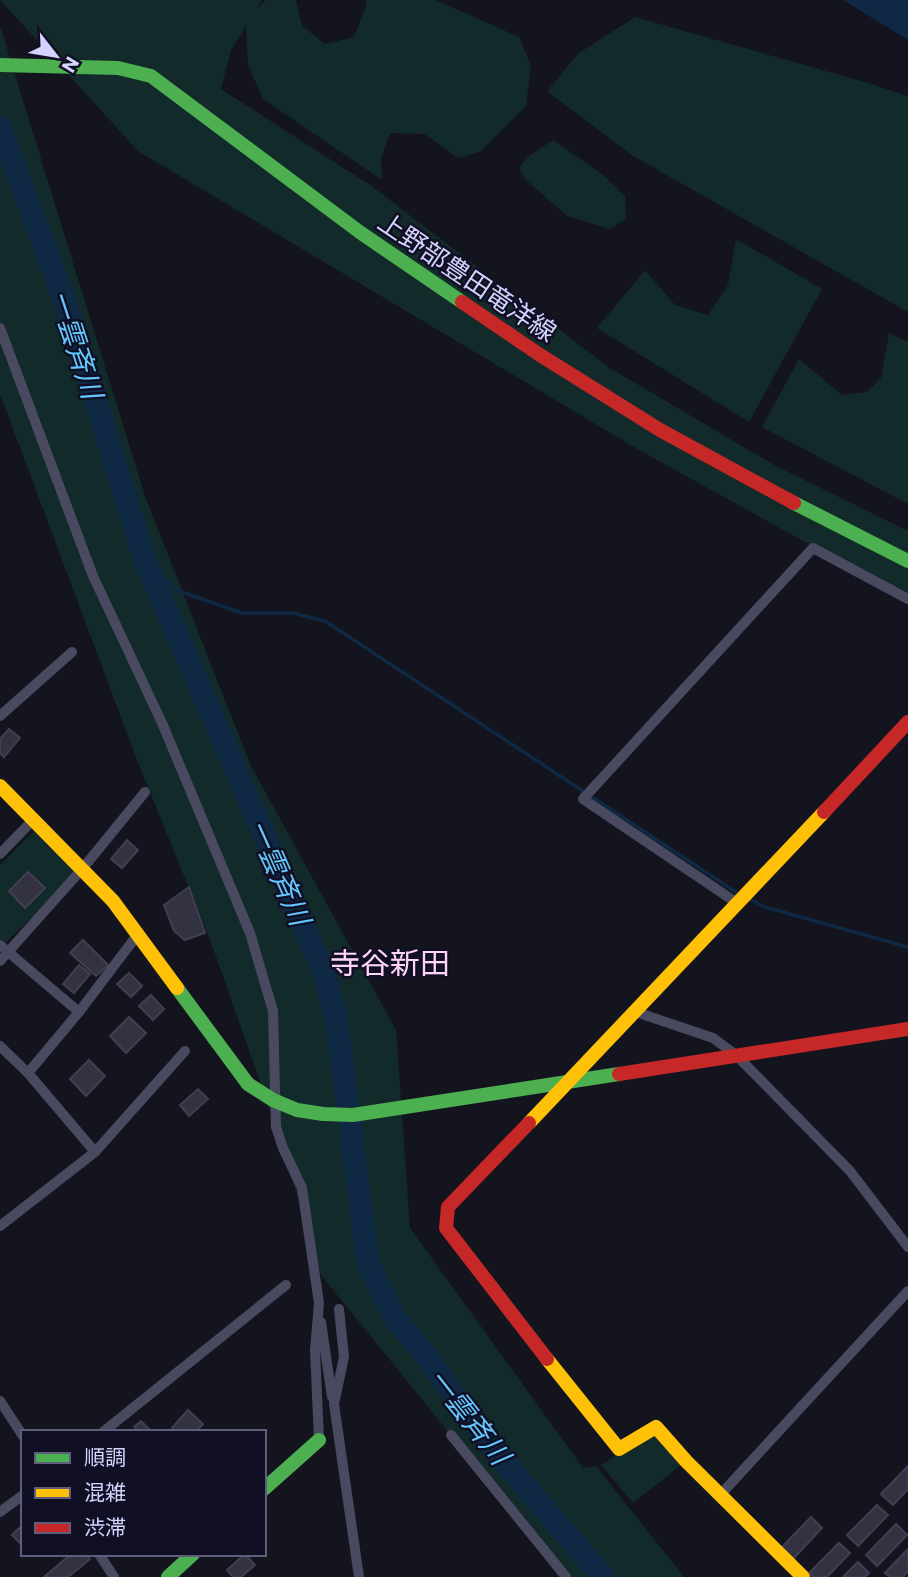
<svg xmlns="http://www.w3.org/2000/svg" width="908" height="1577" viewBox="0 0 908 1577" font-family="Commissioner,'Noto Sans JP',sans-serif">
<style>
.green{fill:#122a29}
.water{fill:#0f2944}
.lines{fill:none;stroke-linecap:round;stroke-linejoin:round}
.stream{stroke:#0f2944;stroke-width:3.5}
.river{stroke:#0f2944;stroke-width:23}
.building{fill:#323241;stroke:#403e53;stroke-width:2}
.street{stroke:#494a60;stroke-width:10}
.fast{stroke:#4caf50;stroke-width:14}
.slow{stroke:#ffc107;stroke-width:14}
.jam{stroke:#c62828;stroke-width:14}
.labels{text-anchor:middle;dominant-baseline:central;stroke-width:5;stroke-linejoin:round;paint-order:stroke}
.street-label{font-size:26px;fill:#d3d3fe;stroke:#100f24}
.water-label{font-size:28px;font-style:italic;fill:#63c6fc;stroke:#100f24}
.quarter-label{font-size:30px;fill:#fed5f4;stroke:#100f24}
</style>
<rect width="100%" height="100%" fill="#14141f"/>
<g class="green">
<polygon points="0,0 262,0 257,9 266,0 296,0 302,26 325,44 354,37 367,3 366,0 436,0 519,37 531,65 526,106 480,152 458,158 424,134 390,133 381,159 382,180 263,99 248,65 246,26 231,50 221,89 370,185 610,368 776,466 908,531 908,599 639,450 138,151"/>
<polygon points="635,17 868,83 908,96 908,312 633,156 547,91 579,53"/>
<polygon points="0,26 145,496 250,764 396,1030 410,1228 583,1468 596,1466 684,1577 566,1577 321,1275 276,1127 212,945 137,760 0,394"/>
<polygon points="553,140 602,174 625,196 626,219 610,229 567,216 525,179 519,168 529,156"/>
<polygon points="736,239 822,289 749,422 597,328 645,270 675,305 708,315 728,285"/>
<polygon points="889,333 908,342 908,504 762,427 799,359 842,395 867,392 881,378"/>
<polygon points="40,825 83,868 0,948 0,865"/>
<polygon points="656,1427 686,1461 633,1503 601,1465"/>
</g>
<polygon class="water" points="843,0 908,0 908,40"/>
<g class="lines">
<g class="stream">
<polyline points="145,561 179,591 242,613 293,613 325,621 739,894"/>
<polyline points="749,899 765,907 908,947"/>
</g>
<polyline class="river" points="0,127 66,304 145,561 324,973 336,1017 368,1263 394,1317 425,1354 489,1444 603,1577"/>
</g>
<g class="building">
<polygon points="9,729 20,738 4,757 0,753 0,739"/>
<polygon points="127,840 138,850 122,868 111,859"/>
<polygon points="28,872 45,888 25,908 9,891"/>
<polygon points="189,887 205,933 185,940 174,931 164,905"/>
<polygon points="83,940 108,965 96,976 70,953"/>
<polygon points="79,965 90,974 74,993 63,984"/>
<polygon points="129,973 142,986 131,997 117,984"/>
<polygon points="151,995 164,1009 153,1020 139,1006"/>
<polygon points="129,1017 146,1033 126,1053 110,1036"/>
<polygon points="89,1060 105,1076 86,1096 70,1079"/>
<polygon points="198,1089 208,1099 189,1116 180,1105"/>
<polygon points="188,1410 203,1424 196,1432 187,1430 176,1432 172,1428"/>
<polygon points="141,1421 152,1432 138,1432 134,1427"/>
<polygon points="908,1466 908,1489 893,1505 881,1494"/>
<polygon points="877,1505 888,1515 858,1546 847,1535"/>
<polygon points="811,1517 822,1528 793,1559 781,1548"/>
<polygon points="896,1524 907,1535 877,1566 866,1555"/>
<polygon points="19,1528 23,1531 23,1546 12,1535"/>
<polygon points="839,1543 850,1553 827,1577 813,1577 809,1573"/>
<polygon points="908,1549 908,1571 903,1577 890,1577 885,1573"/>
<polygon points="71,1554 86,1554 90,1559 68,1577 44,1577"/>
<polygon points="245,1554 255,1565 241,1577 233,1577 227,1570"/>
<polygon points="858,1562 869,1573 865,1577 843,1577"/>
</g>
<g class="lines">
<g class="street">
<polyline points="0,328 93,576 162,723 250,933 273,1011 276,1127 283,1148 302,1188 319,1303 315,1350 319,1440"/>
<polyline points="0,716 72,652"/>
<polyline points="0,854 34,819"/>
<polyline points="737,903 583,799 813,548 908,599"/>
<polyline points="0,945 79,1012"/>
<polyline points="0,961 83,868 145,792"/>
<polyline points="636,1012 713,1038 736,1055 850,1171 908,1247"/>
<polyline points="0,1046 28,1073 95,1152"/>
<polyline points="28,1073 79,1012 138,934"/>
<polyline points="0,1226 95,1152 185,1051"/>
<polyline points="339,1309 344,1357 334,1404 359,1577"/>
<polyline points="321,1322 332,1397"/>
<polyline points="0,1401 23,1436"/>
<polyline points="103,1432 286,1285"/>
<polyline points="451,1435 566,1577"/>
<polyline points="721,1494 908,1291"/>
<polyline points="0,1512 23,1495"/>
<polyline points="99,1554 114,1577"/>
</g>
<g class="fast">
<polyline points="0,65 118,68 151,76 361,233 462,302"/>
<polyline points="794,503 908,561"/>
<polyline points="177,988 248,1084 273,1100 297,1110 323,1114 353,1115 619,1074"/>
<polyline points="264,1489 319,1440"/>
<polyline points="168,1577 193,1554"/>
</g>
<g class="slow">
<polyline points="0,786 113,901 177,988"/>
<polyline points="529,1123 824,812"/>
<polyline points="547,1359 619,1449 656,1427 686,1461 803,1577"/>
</g>
<g class="jam">
<polyline points="462,302 540,355 660,430 794,503"/>
<polyline points="824,812 908,722"/>
<polyline points="619,1074 908,1029"/>
<polyline points="529,1123 448,1207 446,1228 547,1359"/>
</g>
</g>
<g class="labels">
<g class="street-label">
<text transform="translate(468 276) rotate(34)">上野部豊田竜洋線</text>
</g>
<g class="water-label">
<text transform="translate(77 344) rotate(72)">一雲斉川</text>
<text transform="translate(280 872) rotate(66)">一雲斉川</text>
<text transform="translate(470 1416) rotate(52)">一雲斉川</text>
</g>
<g class="quarter-label">
<text x="390" y="961">寺谷新田</text>
</g>
</g>
<rect x="21" y="1430" width="245" height="126" fill="#100f24" stroke="#5e5d7b" stroke-width="2"/>
<rect x="35" y="1453" width="35" height="10" fill="#4caf50" stroke="#5e5d7b" stroke-width="2"/>
<text x="84" y="1465" font-size="21" fill="#d3d3fe">順調</text>
<rect x="35" y="1488" width="35" height="10" fill="#ffc107" stroke="#5e5d7b" stroke-width="2"/>
<text x="84" y="1500" font-size="21" fill="#d3d3fe">混雑</text>
<rect x="35" y="1523" width="35" height="10" fill="#c62828" stroke="#5e5d7b" stroke-width="2"/>
<text x="84" y="1535" font-size="21" fill="#d3d3fe">渋滞</text>
<g transform="translate(56 56) rotate(121)" stroke="#100f24" stroke-width="5" paint-order="stroke">
<path d="M0-5L12 26L0 18L-12 26Z" fill="#d3d3fe"/>
<text y="-10" font-size="19" font-weight="bold" text-anchor="middle" fill="#d3d3fe">N</text>
</g>
</svg>
